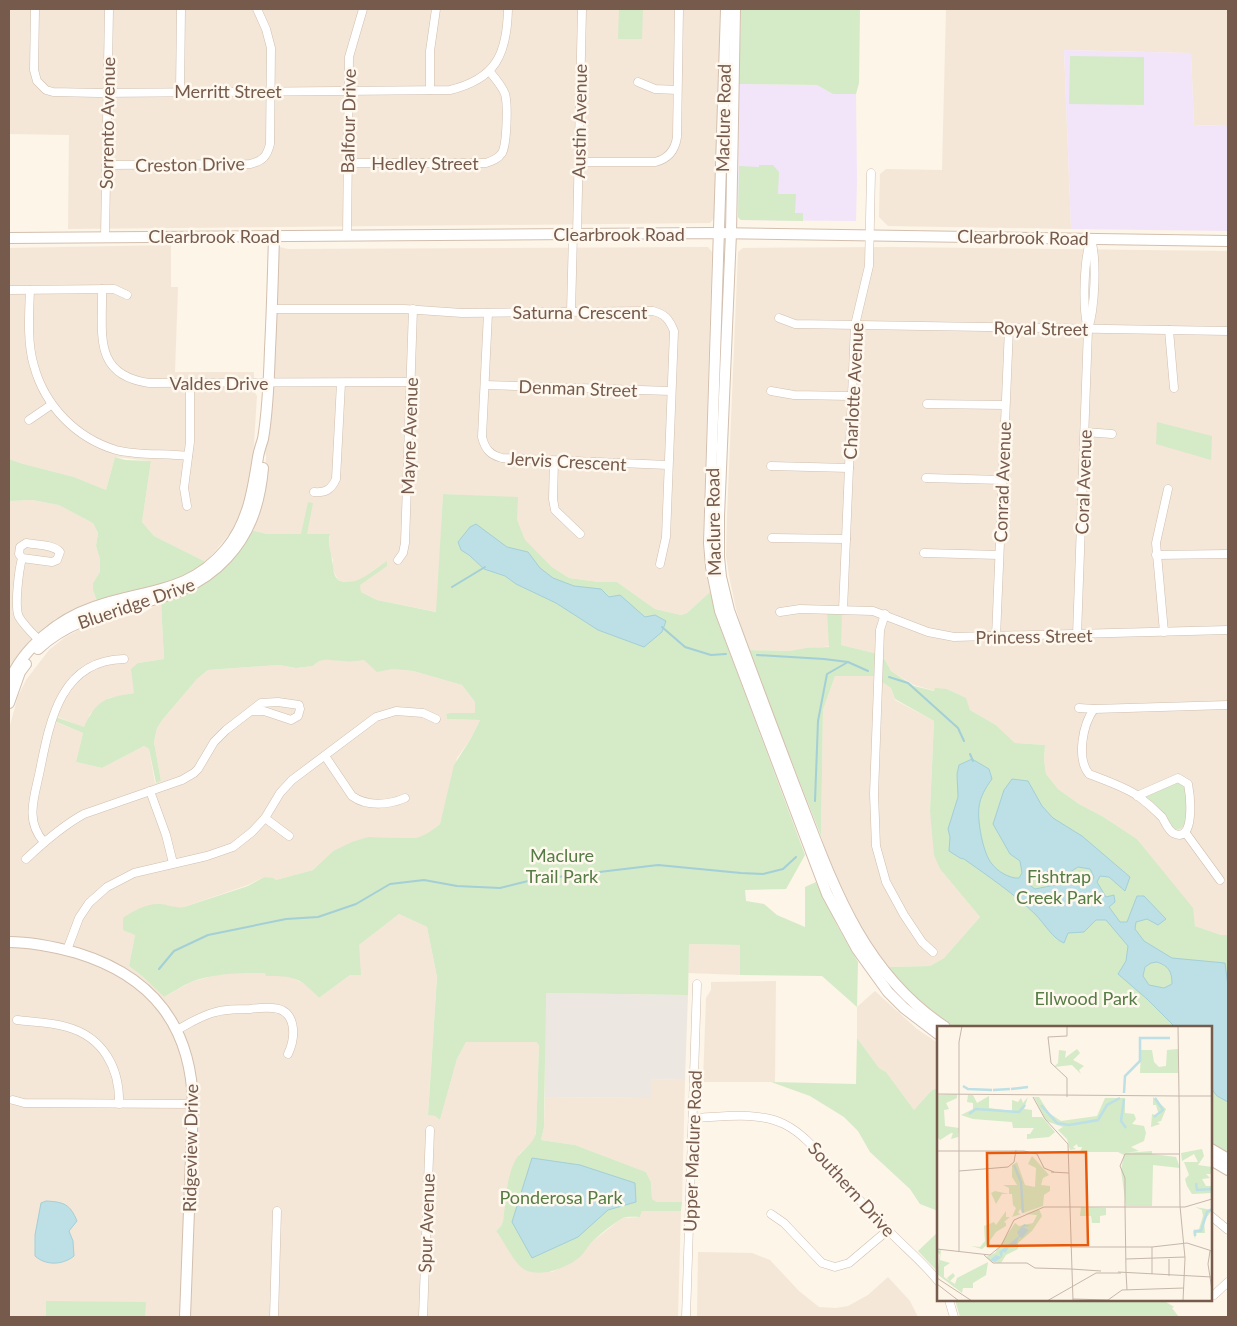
<svg xmlns="http://www.w3.org/2000/svg" width="1237" height="1326" font-family="Lato,sans-serif">
	<style>
		.residential { fill: #f4e7d7 }
		.industrial { fill: #ede7e1 }
		.education { fill: #f2e5f9 }
		.green { fill: #d5eac6 }
		.water { fill: #bce0e6; stroke: #a3cfd7; fill-rule: evenodd }
		.lines { fill: none; stroke-linecap: round; stroke-linejoin: round }
		.stream { stroke: #a3cfd7; stroke-width: 2 }
		.street-casing { stroke: #d0bfb0; stroke-width: 9 }
		.secondary-casing { stroke: #d3bfae; stroke-width: 12 }
		.street { stroke: #fff; stroke-width: 8 }
		.secondary { stroke: #fff; stroke-width: 10 }
		.labels { text-anchor: middle; dominant-baseline: central; stroke-width: 5; stroke-linejoin: round; paint-order: stroke }
		.street-label { font-size: 18px; fill: #765b4c; stroke: #fff8ef }
		.park-label { font-size: 18px; fill: #547c44; stroke: #fff8ef }
		.inset-river { fill: none; stroke: #bce0e6; stroke-width: 2.5 }
		.inset-road { fill: none; stroke: #c6b7aa; stroke-width: 1 }
		.view { fill: #e8590c; fill-opacity: 0.15; stroke: #e8590c; stroke-width: 2.5 }
		.inset-edge { fill: none; stroke: #765b4c; stroke-width: 2.5 }
	</style>
	<rect width="100%" height="100%" fill="#fcf5e8"/>
	<g class="residential">
		<polygon points="9,9 720,9 715,217 710,223 68,229 69,135 9,134"/>
		<polygon points="946,9 1228,9 1228,126 1194,125 1191,53 1064,50 1071,229 888,226 879,217 880,174 886,169 942,170"/>
		<polygon points="171,245 171,287 178,287 175,372 254,372 254,391 257,396 253,459 247,495 241,513 231,532 206,562 154,536 142,522 151,461 115,457 106,490 74,477 20,463 9,459 9,248"/>
		<polygon points="275,246 288,249 708,247 712,252 703,543 705,570 710,592 687,613 681,615 655,609 617,582 599,582 569,578 552,567 525,541 516,520 517,498 443,494 437,612 377,600 361,592 359,581 349,583 338,580 333,570 333,560 328,548 330,535 267,534 251,530 264,480 266,457 264,439"/>
		<polygon points="893,247 1228,251 1228,935 1221,935 1195,926 1192,908 1137,839 1102,816 1079,804 1058,789 1046,774 1044,760 1045,745 1015,743 996,725 970,710 965,698 947,689 935,691 914,685 891,671 885,660 874,653 841,645 789,651 748,650 736,609 729,576 726,556 727,515 738,252 743,248"/>
		<polygon points="32,500 60,505 93,523 98,533 96,546 100,559 100,572 93,583 93,590 97,601 55,619 42,629 29,641 9,670 9,501"/>
		<polygon points="161,602 164,659 138,663 134,693 109,698 90,714 85,728 53,715 51,720 83,733 76,762 102,768 144,746 149,749 155,783 161,781 154,742 157,728 163,719 197,679 208,670 279,665 296,668 313,666 317,662 325,659 343,661 364,660 400,670 413,671 462,685 475,702 476,713 450,713 446,714 447,719 480,720 470,740 457,758 440,824 432,830 422,836 415,838 368,837 333,851 313,870 276,880 264,877 248,885 184,907 173,908 167,905 135,935 129,966 142,976 164,997 191,982 216,975 233,973 266,973 266,976 289,976 308,986 319,998 350,975 359,945 399,914 427,927 437,977 428,1114 435,1116 440,1120 457,1059 466,1042 536,1042 539,1045 536,1132 534,1142 520,1153 514,1164 503,1221 501,1226 496,1231 507,1246 552,1272 559,1268 622,1218 640,1217 642,1211 681,1211 678,1317 9,1317 9,729 18,696 26,680 49,650 64,638 84,627 145,612"/>
		<polygon points="835,676 873,676 891,688 895,700 934,721 930,811 940,869 980,917 944,958 930,966 888,967 870,943 854,915 831,866 821,836 823,710"/>
		<polygon points="689,944 740,945 740,975 688,973"/>
		<polygon points="776,981 775,1082 703,1082 706,998 711,990 711,982"/>
		<polygon points="875,991 917,1029 938,1043 938,1088 932,1090 914,1110 886,1072 879,1068 857,1038 857,1007"/>
		<polygon points="651,1079 685,1080 682,1202 657,1202 652,1199 651,1182 646,1172 575,1145 541,1140 544,1127 545,1097 651,1098"/>
		<polygon points="698,1252 752,1253 770,1260 799,1291 819,1307 836,1308 848,1306 868,1295 888,1277 910,1301 918,1317 697,1317"/>
	</g>
	<polygon class="industrial" points="545,993 688,995 685,1080 651,1079 651,1098 545,1097"/>
	<g class="education">
		<polygon points="1064,50 1191,53 1194,125 1228,126 1228,231 1071,229"/>
		<polygon points="739,84 817,85 833,94 856,94 857,181 856,221 741,220 738,217"/>
	</g>
	<g class="green">
		<polygon points="619,9 643,9 642,39 618,39"/>
		<polygon points="741,9 860,9 859,83 856,94 833,94 817,85 739,84"/>
		<polygon points="1070,56 1144,57 1144,105 1069,104"/>
		<polygon points="759,165 773,165 779,172 778,194 796,194 795,213 803,213 803,221 741,220 738,217 739,166 759,167"/>
		<polygon points="1157,422 1212,436 1211,460 1156,444"/>
		<path d="M115,457L125,460L151,461L142,522L154,536L206,562C175,585 135,591 97,601L93,590V583L100,572V559L96,546L98,533L93,523L59,505L32,500L9,501V459L20,463L74,477L106,490Z"/>
		<path d="M443,494L518,497L517,520L525,540L552,567L569,578L599,582H617L655,609L681,615L687,613L710,592L718,621L805,855L786,889L745,890L746,901L764,904L777,915L805,927V887L816,882L838,927L858,962L857,1007L822,976L740,975V945L689,944L688,995L546,993L544,1127L541,1140L575,1145L646,1172L651,1182L652,1199L657,1202H682L681,1211H642L640,1217C635,1217 625,1216 621,1219C612,1225 602,1232 594,1240C589,1244 586,1250 582,1255C570,1267 538,1280 522,1268C513,1261 504,1241 496,1231L501,1226L503,1221C506,1203 506,1180 514,1163C520,1150 532,1147 536,1133L539,1045L536,1042H466L457,1059L440,1120L435,1116L428,1115L437,977L427,927L399,914L359,945L361,975H350L319,998C299,977 294,976 266,976L265,973C240,973 215,973 191,982C182,986 173,992 164,997L142,976L129,966L135,935L123,930V918C133,911 147,903 160,904C171,905 172,908 184,907L248,886L264,877L273,878L276,880L313,870L333,851L352,842L368,837L415,838C425,836 432,830 440,824L454,765L470,740L480,720L447,719L446,714L450,713H475V702L462,685L413,671L392,669L377,672L364,660C357,661 350,662 343,661C332,661 322,656 313,666L296,668L279,665L208,670L197,679L163,719L157,728L154,742L161,781L156,783L149,749L144,746L102,768L76,762L83,733L52,720L53,716L84,727C97,699 105,698 134,693L131,669L138,663L164,659L161,602C209,588 225,572 251,530L267,534H301L308,502L313,503L307,534H330C327,545 331,550 332,560C334,568 332,573 338,580C356,588 372,571 387,561V566L360,585L361,592L377,600L436,612Z"/>
		<path d="M827,611H842L841,645L874,653L885,660L891,671L914,686L934,691L935,688L947,689L966,698L970,710L996,725L1015,743L1045,745L1044,760L1046,774L1058,789L1079,804L1102,816L1137,839L1193,908L1195,926L1221,935H1228V1153L1211,1144V1027H955C927,1014 907,990 888,967L930,966L944,958L980,917L940,869L934,855L930,811L934,721L895,699L891,688L873,676H835L823,710L821,836L748,650L789,651L807,648L829,647Z"/>
		<path d="M1179,780L1186,786C1186,798 1193,833 1173,829L1145,797Z"/>
		<polygon points="857,1038 879,1068 886,1072 914,1110 932,1090 938,1088 938,1211 920,1204 910,1189 870,1152 858,1131 844,1117 810,1096 771,1082 856,1084"/>
		<polygon points="938,1232 938,1272 918,1251"/>
		<polygon points="955,1300 1163,1300 1174,1307 1172,1308 1179,1317 960,1317"/>
		<polygon points="46,1301 146,1302 145,1317 46,1317"/>
	</g>
	<g class="water">
		<polygon points="476,524 507,547 528,552 540,568 553,578 574,586 601,589 609,597 620,595 645,617 655,615 666,621 662,632 644,647 598,630 556,603 516,584 505,576 484,569 469,555 461,550 458,542 470,527"/>
		<path d="M972,759L989,769L992,779C986,787 980,797 979,807C977,820 983,854 992,864C997,871 1010,879 1019,878L1022,873L1020,861L1010,854L993,824L1004,790L1012,779L1028,781L1042,806L1053,818L1082,836L1130,877L1125,891L1109,877L1100,876L1097,882L1106,897L1114,895L1115,902L1109,907L1120,922H1127L1137,896H1144L1166,919L1158,925L1147,919L1136,922L1135,929L1144,941L1172,958L1225,963L1228,986V1102L1217,1096L1211,1088V1027H1175L1147,999L1118,974L1126,961L1128,946L1106,920H1096L1084,932L1068,933L1064,943C1053,939 1044,923 1035,914C1013,893 988,876 964,859L960,858L949,851L950,837L948,829L958,797L957,774L959,765ZM1078,867L1090,869L1094,877L1091,883H1080L1070,880V872ZM1050,869L1061,878L1055,885L1035,889L1028,884L1027,874L1036,871L1046,873ZM1157,962C1169,966 1172,972 1172,984L1164,988L1149,985L1143,976L1145,967L1151,963Z"/>
		<polygon points="532,1158 580,1165 635,1183 636,1202 608,1210 578,1237 532,1258 512,1222"/>
		<path d="M46,1201C64,1202 70,1204 77,1221L69,1231L73,1241L74,1256C63,1265 46,1266 35,1256V1235L41,1203Z"/>
	</g>
	<g class="lines">
		<g class="stream">
			<polyline points="452,587 485,567"/>
			<polyline points="662,627 685,647 711,655 726,654"/>
			<polyline points="757,655 824,659 848,662 868,671"/>
			<polyline points="889,677 908,683 958,728 964,741"/>
			<polyline points="970,754 973,761"/>
			<polyline points="815,801 818,721 827,674 848,662"/>
			<polyline points="159,969 174,951 208,935 286,919 318,917 356,904 390,884 424,880 457,886 500,888 532,880 658,865 741,873 763,874 783,869 796,857"/>
		</g>
		<g class="street-casing">
			<g id="street">
				<path d="M35,9L34,70L37,81L46,90L53,92L98,93L450,90C496,79 507,54 508,9"/>
				<polyline points="638,82 655,89 677,90"/>
				<polyline points="430,90 430,51 436,9"/>
				<polyline points="180,92 181,9"/>
				<path d="M579,162H655C668,159 675,151 677,137L679,9"/>
				<path d="M348,163H486C492,161 498,159 502,153C507,144 508,104 505,94C502,86 495,78 490,72"/>
				<path d="M106,165L250,164C263,161 267,156 270,144L271,48L266,29L257,9"/>
				<polyline points="577,234 582,9"/>
				<polyline points="347,236 349,57 363,9"/>
				<polyline points="105,237 109,9"/>
				<path d="M102,289C103,333 92,375 149,383L410,382"/>
				<polyline points="9,290 114,289 127,295"/>
				<path d="M30,290C29,314 27,343 34,366C45,406 76,438 116,450C139,456 165,453 188,456"/>
				<path d="M272,309H404L462,313L653,311C665,314 669,319 674,331L666,537L660,564"/>
				<polyline points="571,312 573,234"/>
				<path d="M488,313L482,437C485,449 490,455 502,458L668,465"/>
				<polyline points="779,318 795,324 1228,331"/>
				<path d="M1088,329C1095,308 1097,260 1091,239"/>
				<polyline points="1169,330 1174,388"/>
				<polyline points="485,385 671,391"/>
				<polyline points="771,391 794,395 851,396"/>
				<polyline points="927,404 1005,405"/>
				<polyline points="29,420 51,405"/>
				<polyline points="1085,432 1112,434"/>
				<polyline points="554,461 553,499 555,510 580,534"/>
				<polyline points="771,466 849,468"/>
				<polyline points="926,478 1003,480"/>
				<path d="M314,492C325,493 331,490 336,479L341,383"/>
				<polyline points="187,506 184,488 190,442 190,383"/>
				<polyline points="772,538 846,539"/>
				<polyline points="924,553 999,555"/>
				<polyline points="1156,555 1228,554"/>
				<path d="M22,558L52,562L57,560L60,552C53,544 36,545 26,543L20,547L19,554L22,558C19,570 14,607 19,617C25,627 35,636 43,644"/>
				<polyline points="398,560 403,553 405,543 413,309"/>
				<polyline points="843,610 855,325 869,266 871,173"/>
				<polyline points="780,612 800,609 873,611 928,632 954,637 1228,630"/>
				<polyline points="885,614 880,630 874,794 876,846 886,882 904,915 922,942 933,952"/>
				<polyline points="1164,632 1156,543 1168,489"/>
				<path d="M1077,635L1088,329C1082,307 1084,259 1091,238"/>
				<polyline points="996,637 1009,328"/>
				<polyline points="1079,708 1094,709 1228,705"/>
				<path d="M1094,709C1083,724 1076,758 1089,774C1104,780 1125,787 1138,796C1146,802 1155,810 1162,817C1165,822 1168,830 1173,833C1196,845 1190,794 1188,784L1178,778L1137,796"/>
				<path d="M325,756L352,796C367,807 389,805 405,798"/>
				<polyline points="150,791 166,835 173,863"/>
				<polyline points="265,818 289,836"/>
				<polyline points="1185,832 1220,880"/>
				<path d="M44,842C24,820 35,796 40,770C50,720 61,660 124,659"/>
				<path d="M26,859C44,842 62,826 84,814L182,780L194,773L198,769L214,742L226,730L261,703L278,702L299,705L300,709L298,716L291,720L264,711H252"/>
				<polyline points="67,950 79,918 89,903 107,887 134,873 207,856 233,847 252,832 265,818 280,793 292,780 376,717 396,711 423,713 436,719"/>
				<path d="M17,1020C33,1022 51,1022 67,1027C103,1037 120,1068 119,1104"/>
				<path d="M177,1030C188,1024 199,1017 212,1013C224,1009 237,1009 250,1009C257,1008 265,1007 273,1008C297,1010 296,1037 288,1054"/>
				<polyline points="13,1100 24,1103 193,1104"/>
				<path d="M693,1118C722,1117 757,1111 784,1124C808,1136 821,1157 838,1176C854,1194 870,1212 887,1229C904,1247 923,1262 938,1281"/>
				<polyline points="771,1214 784,1223 822,1263 835,1267 849,1263 888,1230"/>
				<polyline points="1211,1216 1228,1230"/>
				<polyline points="1214,1295 1228,1282"/>
				<polyline points="949,1300 954,1317"/>
				<polyline points="274,1317 277,1211"/>
				<polyline points="423,1317 430,1130"/>
				<polyline points="686,1317 697,984"/>
			</g>
		</g>
		<g class="secondary-casing">
			<g id="secondary">
				<polyline points="726,9 709,543 711,567 720,611 827,894 857,949 888,992 904,1008 938,1034"/>
				<path d="M735,9L731,233L719,516V557L721,577L729,610C750,668 772,726 794,784C830,876 858,969 945,1027"/>
				<polyline points="9,238 711,233 1228,241"/>
				<path d="M38,649C95,596 174,616 227,558C251,532 260,502 263,468"/>
				<path d="M9,682C24,646 59,619 94,607C144,589 189,594 226,549C248,523 253,490 258,457C259,451 261,445 263,439C268,410 269,379 270,349C272,311 273,273 274,236"/>
				<polyline points="9,703 20,672 26,664"/>
				<path d="M9,942C32,942 55,947 77,953C152,976 191,1025 193,1104L185,1317"/>
				<polyline points="1211,1149 1228,1159"/>
				<polyline points="1211,1160 1228,1170"/>
			</g>
		</g>
		<use href="#street" class="street"/>
		<use href="#secondary" class="secondary"/>
	</g>
	<g class="labels">
		<g class="street-label">
			<text x="228" y="91">Merritt Street</text>
			<text transform="translate(723 118) rotate(-89)">Maclure Road</text>
			<text transform="translate(348 121) rotate(-89)">Balfour Drive</text>
			<text transform="translate(579 121) rotate(-89)">Austin Avenue</text>
			<text transform="translate(107 123) rotate(-89)">Sorrento Avenue</text>
			<text x="425" y="163">Hedley Street</text>
			<text transform="translate(190 164) rotate(-1)">Creston Drive</text>
			<text x="619" y="234">Clearbrook Road</text>
			<text x="214" y="236">Clearbrook Road</text>
			<text transform="translate(1023 237) rotate(1)">Clearbrook Road</text>
			<text x="580" y="312">Saturna Crescent</text>
			<text transform="translate(1041 328) rotate(1)">Royal Street</text>
			<text x="219" y="383">Valdes Drive</text>
			<text transform="translate(578 388) rotate(2)">Denman Street</text>
			<text transform="translate(853 391) rotate(-87)">Charlotte Avenue</text>
			<text transform="translate(409 436) rotate(-88)">Mayne Avenue</text>
			<text transform="translate(567 461) rotate(3)">Jervis Crescent</text>
			<text transform="translate(1002 482) rotate(-88)">Conrad Avenue</text>
			<text transform="translate(1083 482) rotate(-88)">Coral Avenue</text>
			<text transform="translate(713 522) rotate(-91)">Maclure Road</text>
			<text transform="translate(136 603) rotate(-19)">Blueridge Drive</text>
			<text transform="translate(1034 636) rotate(-1)">Princess Street</text>
			<text transform="translate(190 1148) rotate(-89)">Ridgeview Drive</text>
			<text transform="translate(692 1151) rotate(-88)">Upper Maclure Road</text>
			<text transform="translate(852 1189) rotate(48)">Southern Drive</text>
			<text transform="translate(426 1223) rotate(-88)">Spur Avenue</text>
		</g>
		<g class="park-label">
			<text x="562" y="855">Maclure<tspan x="562" dy="21">Trail Park</tspan></text>
			<text x="1059" y="876">Fishtrap<tspan x="1059" dy="21">Creek Park</tspan></text>
			<text x="1086" y="998">Ellwood Park</text>
			<text x="561" y="1197">Ponderosa Park</text>
		</g>
	</g>
	<g transform="translate(937 1026)">
		<rect width="275" height="275" fill="#fcf5e8"/>
		<path d="M140,23L143,27L136,34L147,40L142,44L144,48L135,39L117,41L121,37L122,24L129,25L128,32ZM241,23V47H203L204,24H215L217,36L222,41L229,40L230,24ZM20,68V72L9,77L12,83L7,84L8,100L22,102L21,111L14,113L16,107H14L3,114L0,111V69ZM31,69H36L40,77L52,70V82L75,85V74L81,76L84,72L86,77L91,71L87,83L95,84V91H105L118,106L112,111L90,113V108H93L97,102H76L75,96L36,93L24,89L36,83V77L30,76ZM97,71H102L112,87L124,95L160,90L168,72H188V87L197,88L199,93L195,98L207,100L209,107L207,115L194,121L202,125L188,127L215,125V128L239,131L243,142L216,139L215,180H189L184,144L187,129L181,126H143L145,121H141L140,118L136,121L139,123L133,124L130,113L121,104L126,101L109,95ZM216,71L229,83L224,95L220,96L223,98L214,101L215,88L221,90L225,85L221,86L219,79H216ZM265,123L267,130L261,139L275,141V148H269L273,152L265,153L269,160H275V167L255,168L250,160L248,153L252,149L247,136H261L257,128L245,135L244,127ZM95,130L112,149L106,152L104,159L113,160V165L107,169L106,180L86,187L83,183L81,187L84,188L75,191L79,182L76,179L75,168H65L59,178L54,167L58,165L72,168V162L66,159H80L75,151V139L80,136L88,159L98,161L99,142L91,138ZM144,181L169,182V189L163,190V197H155L154,190H143ZM258,181L275,184L267,195L268,207H259L258,213L256,205L262,203L266,190L265,184ZM102,183L105,190L95,205L81,217V223L69,229L64,237L55,236L49,231L58,227L78,197L82,200L96,197L100,189L88,188ZM69,185V191H73L67,196L69,197V200L59,206L50,219L45,223L34,220L43,221L48,215L47,200L57,196L59,199ZM4,224L3,234L13,237L7,241V251L13,255L10,252L16,247L18,250L13,255L18,258L20,252L51,236L49,249L36,257V262H26L25,267L0,248L3,229L0,225Z" fill="#d5eac6"/>
		<path d="M87,198L94,200L86,201L92,204L85,212L82,211L79,219L73,220L68,227L66,225L65,231L58,236L53,234L59,229L64,231L62,226L82,210L80,206Z" fill="#bce0e6"/>
		<path class="inset-river" d="M26,60L31,63L55,64M74,63L91,61M56,64L73,63M187,67L188,50L203,35V12H233M187,73L184,95L189,102M104,79L120,97L132,99L161,94L170,79L183,72M32,88L39,83L82,86L88,79M217,91L226,84L218,72M77,139L84,156L86,187M259,157L260,164L275,163M258,210V205H264L270,186L275,183"/>
		<path class="inset-road" d="M241,0L242,70H275M0,68L242,70L243,180L248,232L246,275M96,71L108,93L131,118L136,275M130,71V52L114,37L111,11L130,10V0M0,125H87L100,128L107,142L117,146M22,145L71,141L77,136L79,124M114,146L132,147M188,180V152L183,140L188,128H243M188,180L189,246M133,221H215L250,217L275,225M0,223L53,229L64,220L77,194L107,181H248L275,173M273,225L271,238L275,264M22,226V16L25,0M47,229L56,237H90L98,242L134,243M189,233L248,231M134,243L164,245M181,246L275,251M189,246L190,264M215,248V221M232,250V233M0,252L35,275M0,258L22,275M136,273L171,274L185,264L247,262M110,275L159,247H184"/>
		<path class="view" d="M149,126L151,219L51,220L50,127Z"/>
		<rect width="275" height="275" class="inset-edge"/>
	</g>
	<rect width="1237" height="1326" fill="none" stroke="#765b4c" stroke-width="20"/>
</svg>
